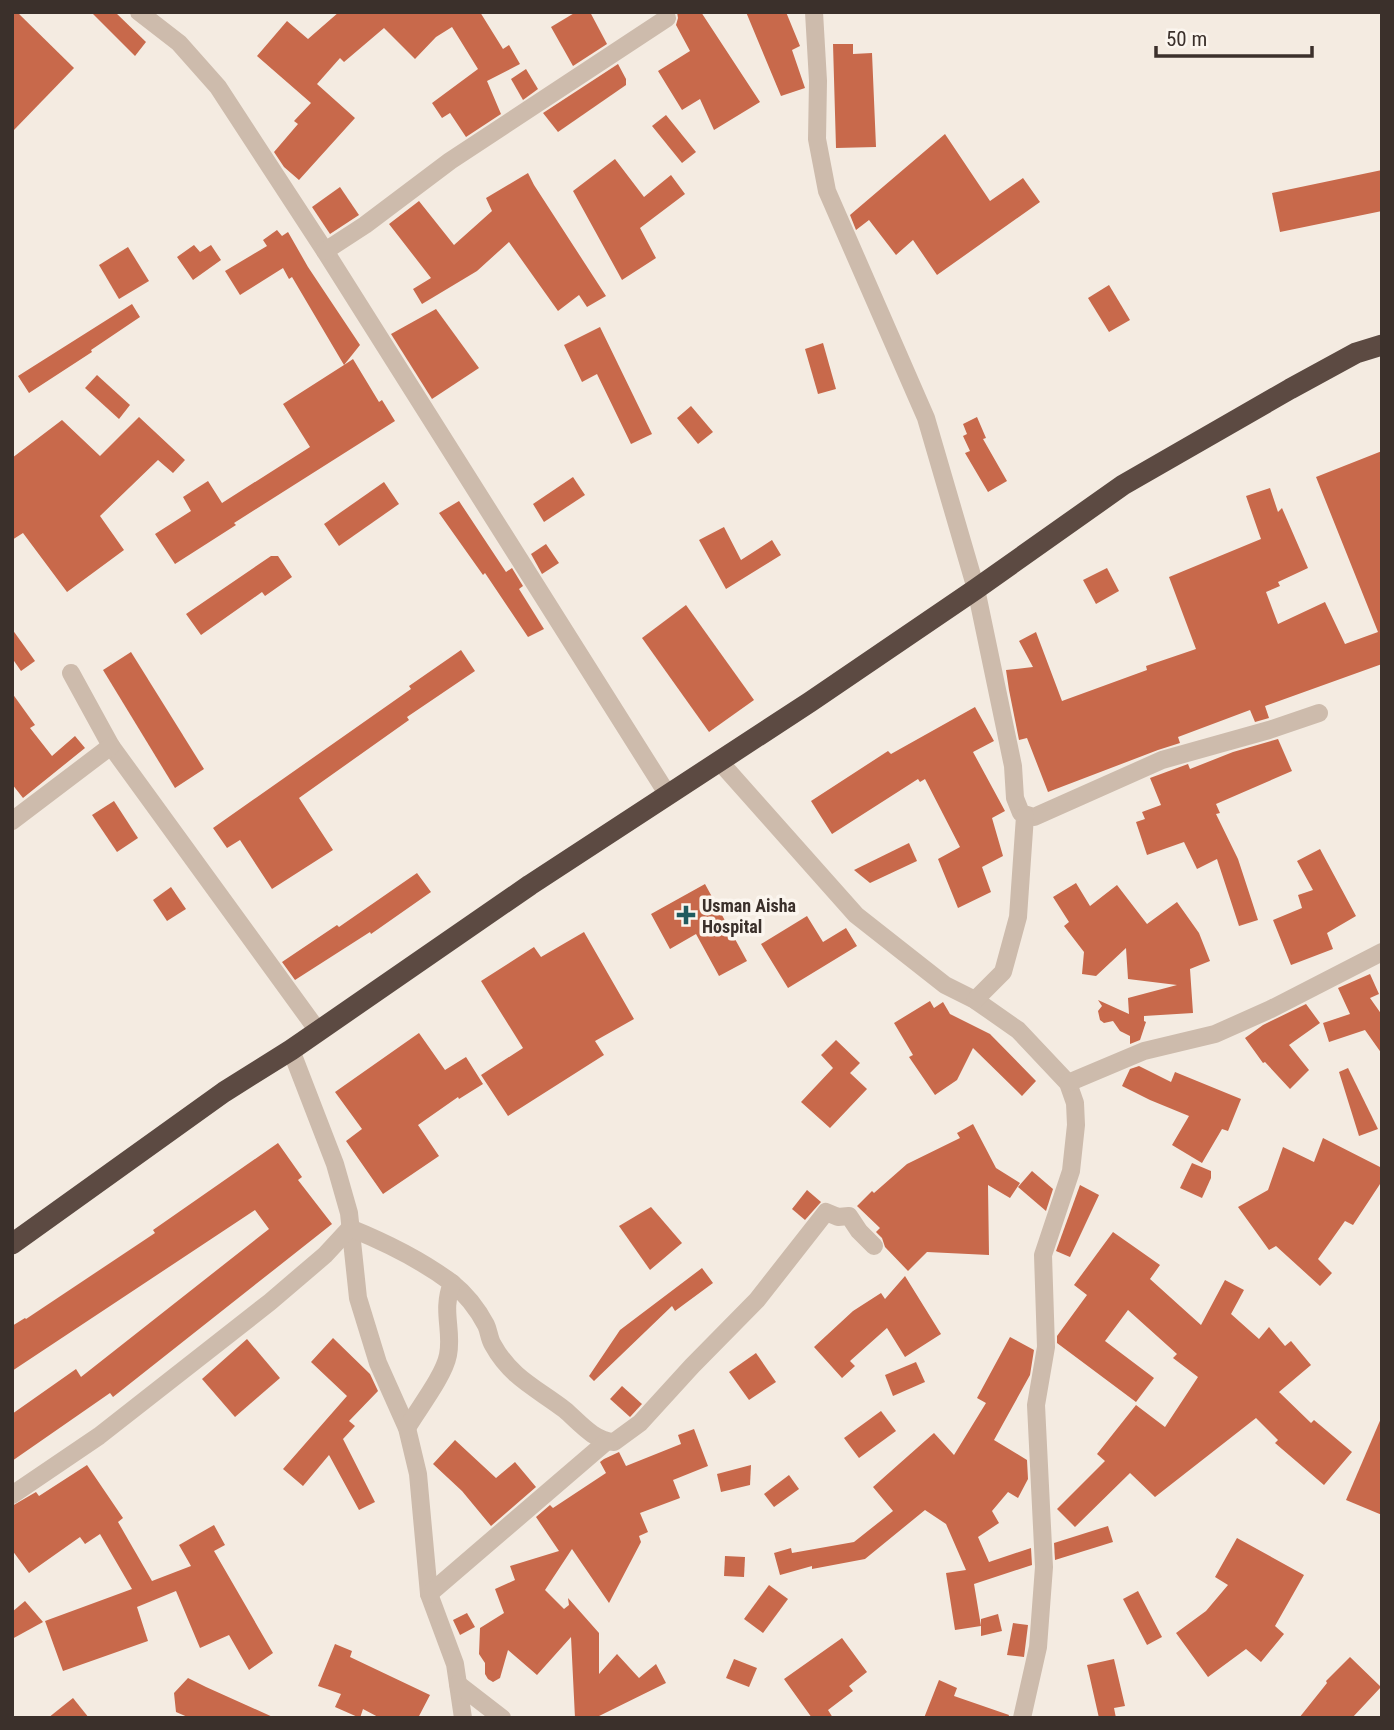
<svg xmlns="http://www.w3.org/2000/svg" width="1394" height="1730" font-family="'Roboto Condensed',sans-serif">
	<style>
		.building { fill: #c8694b }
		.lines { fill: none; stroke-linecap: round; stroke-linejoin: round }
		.minor { stroke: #cdbbac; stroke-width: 18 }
		.highway { stroke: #5c4a42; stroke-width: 21 }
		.poi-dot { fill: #1f5a5e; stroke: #fbf5ee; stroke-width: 2.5 }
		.labels { text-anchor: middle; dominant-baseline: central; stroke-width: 7; stroke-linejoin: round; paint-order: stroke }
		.poi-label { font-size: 18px; font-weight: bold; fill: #3b302b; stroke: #fbf5ee; text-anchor: start }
	</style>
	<rect width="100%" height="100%" fill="#f4ebe1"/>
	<g class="building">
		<polygon points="12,12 17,12 74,68 12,132"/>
		<polygon points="91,12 115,12 146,42 135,56"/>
		<polygon points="339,12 480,12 503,49 509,45 520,64 487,81 501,114 466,137 450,113 442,118 432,103 478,69 452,27 436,37 415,59 384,28 344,62 340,58 317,84 355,118 299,180 284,167 274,152 298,124 294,121 311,103 257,56 287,21 308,39"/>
		<polygon points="576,12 590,12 607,44 573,66 551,27"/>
		<polygon points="677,12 701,12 760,102 714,130 700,99 682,110 658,71 690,51 676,25 678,18"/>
		<polygon points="746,12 786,12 800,46 792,50 805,88 781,96"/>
		<polygon points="833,44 853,44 853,54 872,53 876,147 836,148"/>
		<polygon points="618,64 626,79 626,85 558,132 543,113"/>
		<polygon points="526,69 538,89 523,100 511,79"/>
		<polygon points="666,115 696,152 682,163 652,126"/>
		<polygon points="945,134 990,201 1023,178 1040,202 937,275 913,240 896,255 869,220 856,230 850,215"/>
		<polygon points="615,159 644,197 671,175 685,194 640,228 656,258 622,280 573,191"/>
		<polygon points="1382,170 1382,211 1280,232 1272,193"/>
		<polygon points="528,173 534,185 606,296 587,307 579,295 558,311 509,242 477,271 422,304 413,289 431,278 389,224 419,201 454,245 492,211 486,198"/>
		<polygon points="340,187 359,215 330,234 312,207"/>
		<polygon points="277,230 282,236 288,232 308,267 360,345 344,365 353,359 379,402 382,400 395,421 234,523 236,525 175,564 155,534 191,511 183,497 208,481 222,503 310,447 283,404 344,365 292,277 289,279 283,268 240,295 225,271 267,246 263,240"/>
		<polygon points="194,245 200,252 211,245 221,260 193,280 177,257"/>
		<polygon points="128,247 149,281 119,299 99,265"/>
		<polygon points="1109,285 1130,320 1109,332 1088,298"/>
		<polygon points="132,304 140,317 91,350 92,352 29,393 18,376"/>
		<polygon points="436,309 479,368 432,399 391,334"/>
		<polygon points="600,327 652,434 631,444 597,374 582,382 564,345"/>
		<polygon points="823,343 836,389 818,394 805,349"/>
		<polygon points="97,375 130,405 119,419 85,388"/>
		<polygon points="691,406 713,432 698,444 677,418"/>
		<polygon points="139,417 185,460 173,473 158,460 100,516 124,550 67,592 23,533 12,540 12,458 62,420 100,456"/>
		<polygon points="977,417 986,438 983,439 1007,481 988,492 965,453 970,451 963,436 967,434 963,424"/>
		<polygon points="1382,451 1382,664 1265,706 1269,718 1255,722 1250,710 1178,737 1180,743 1158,750 1048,792 1027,738 1019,740 1009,690 1006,670 1033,667 1019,641 1036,632 1062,701 1147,670 1146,666 1196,649 1169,577 1261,539 1246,496 1270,488 1278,512 1282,508 1308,568 1278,582 1280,586 1266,592 1278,624 1325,602 1345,644 1378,632 1316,477"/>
		<polygon points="573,477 585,495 544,522 533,504"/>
		<polygon points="384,482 399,504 339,546 324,524"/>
		<polygon points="459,501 506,572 512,568 523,586 519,589 544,629 528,637 485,573 483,575 439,513"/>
		<polygon points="724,527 741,560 772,540 781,555 726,589 699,540"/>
		<polygon points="546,544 559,563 542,574 531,554"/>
		<polygon points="271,556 278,556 292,577 265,596 262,592 201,635 186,614"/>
		<polygon points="1107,568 1119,591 1096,604 1083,580"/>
		<polygon points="686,605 754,700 709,732 642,638"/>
		<polygon points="12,629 35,661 21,671 12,658"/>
		<polygon points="461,650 475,671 407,717 409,720 299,798 333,850 272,889 240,840 227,848 213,828 411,689 409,686"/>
		<polygon points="131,652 204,769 175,788 103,670"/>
		<polygon points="12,693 35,725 30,728 52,756 75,736 85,748 23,798 12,784"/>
		<polygon points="975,707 994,741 973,752 1005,811 992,818 1003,856 982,867 991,892 958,908 938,859 960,847 925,779 920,782 918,779 832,834 811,801 888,751 891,754"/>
		<polygon points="1278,739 1292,771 1216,804 1220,813 1216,814 1238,859 1258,920 1239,926 1217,859 1197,869 1184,842 1147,855 1136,822 1145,819 1142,812 1161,805 1150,778 1188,764 1190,769 1233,752"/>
		<polygon points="114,801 138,838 117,852 92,815"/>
		<polygon points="909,843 917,861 870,883 854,870"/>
		<polygon points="1320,849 1356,916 1327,933 1333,949 1291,965 1273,920 1302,908 1298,895 1313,890 1297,861"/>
		<polygon points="417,873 431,892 371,934 370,932 295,980 282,962 337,925 339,927"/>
		<polygon points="1076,883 1090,906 1117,885 1147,924 1177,902 1199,933 1210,961 1190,969 1193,1013 1144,1016 1144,1021 1146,1022 1140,1040 1130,1044 1130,1036 1120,1031 1113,1021 1104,1023 1100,1020 1098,1011 1102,1006 1098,1000 1129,1014 1128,998 1177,985 1128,979 1126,948 1096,976 1082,974 1084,952 1064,926 1069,922 1053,897"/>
		<polygon points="705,884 747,961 719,976 696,934 670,949 651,914"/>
		<polygon points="171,887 186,909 167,921 153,900"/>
		<polygon points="807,916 823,942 846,928 857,946 788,988 761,944"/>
		<polygon points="584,932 634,1019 595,1041 604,1055 508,1116 481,1075 523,1048 481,981 534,947 541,957"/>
		<polygon points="1370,974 1379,994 1370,998 1382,1015 1382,1054 1365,1030 1329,1042 1323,1023 1350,1014 1338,988"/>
		<polygon points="930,1001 934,1008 943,1002 950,1014 990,1034 1036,1081 1022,1096 973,1048 957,1080 935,1095 909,1057 913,1055 894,1023"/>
		<polygon points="1306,1004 1320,1023 1289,1045 1309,1070 1290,1089 1265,1062 1263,1063 1245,1038 1263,1025"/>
		<polygon points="419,1033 445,1070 466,1057 483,1084 459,1099 458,1097 418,1125 439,1156 383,1194 346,1141 362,1129 335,1092"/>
		<polygon points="836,1040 860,1063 850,1073 867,1089 830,1128 801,1102 833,1068 821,1055"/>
		<polygon points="1139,1066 1171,1082 1175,1072 1241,1099 1228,1131 1222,1129 1202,1163 1172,1145 1189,1116 1150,1100 1122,1086 1130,1069"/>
		<polygon points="1348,1068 1378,1129 1359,1136 1339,1072"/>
		<polygon points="973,1124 996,1168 1020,1183 1010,1198 988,1185 989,1255 927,1252 908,1271 885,1247 882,1238 876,1232 880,1228 857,1206 872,1191 874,1193 907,1164 960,1138 957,1133"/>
		<polygon points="1323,1138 1382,1168 1382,1181 1353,1225 1345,1221 1318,1259 1332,1273 1320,1286 1276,1246 1269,1250 1238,1207 1268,1190 1283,1147 1314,1162"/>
		<polygon points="278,1143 302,1177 298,1180 332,1224 113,1397 110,1393 12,1461 12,1414 76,1369 81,1377 269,1229 255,1210 12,1371 12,1326 25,1318 26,1319 155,1233 153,1230"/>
		<polygon points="1192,1163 1211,1171 1211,1178 1202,1198 1180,1188"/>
		<polygon points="1032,1171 1053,1189 1046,1211 1018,1187"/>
		<polygon points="1080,1185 1099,1195 1070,1257 1056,1251"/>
		<polygon points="807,1190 821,1202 805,1220 792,1209"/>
		<polygon points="651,1207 682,1243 650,1270 619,1226"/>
		<polygon points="1113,1232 1160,1265 1150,1279 1201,1325 1225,1280 1244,1290 1231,1314 1259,1339 1269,1327 1285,1346 1291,1341 1311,1365 1279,1392 1311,1423 1314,1420 1352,1452 1324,1485 1275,1443 1278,1440 1256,1418 1155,1497 1130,1473 1075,1527 1057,1509 1105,1461 1097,1454 1136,1405 1165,1427 1198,1377 1173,1358 1177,1354 1128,1310 1105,1341 1154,1378 1136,1402 1057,1343 1057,1336 1087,1295 1074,1285"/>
		<polygon points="702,1268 713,1283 675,1311 672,1306 594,1381 589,1376 620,1330"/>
		<polygon points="905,1276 941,1334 905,1357 887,1328 850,1361 855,1366 842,1378 814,1347 853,1311 881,1293 885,1299"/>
		<polygon points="1010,1337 1034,1350 1030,1375 994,1440 1027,1460 1028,1479 1018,1498 1008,1492 992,1511 999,1523 978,1537 989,1562 1031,1548 1032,1565 974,1584 981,1626 955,1630 946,1573 966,1570 946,1524 925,1510 865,1559 812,1569 812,1566 780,1575 774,1553 791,1548 792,1553 854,1542 893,1511 873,1487 934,1433 954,1455 986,1403 977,1398"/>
		<polygon points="333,1338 370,1374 378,1391 349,1421 355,1426 343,1439 375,1502 359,1510 329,1455 303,1486 283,1469 347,1396 311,1362"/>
		<polygon points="247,1339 280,1378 235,1417 202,1379"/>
		<polygon points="756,1353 776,1382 749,1400 729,1372"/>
		<polygon points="916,1362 925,1382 893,1396 885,1375"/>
		<polygon points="622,1386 642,1404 630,1417 610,1399"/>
		<polygon points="881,1411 896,1431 859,1458 844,1438"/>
		<polygon points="1382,1416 1382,1515 1346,1500"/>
		<polygon points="694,1429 708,1466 673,1480 680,1498 640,1513 648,1532 639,1536 641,1542 609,1603 572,1549 545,1590 564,1609 569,1605 568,1598 599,1633 599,1674 617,1654 639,1678 656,1664 666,1683 595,1718 575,1718 571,1637 537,1675 508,1650 500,1678 493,1682 488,1679 485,1674 485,1663 479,1654 480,1628 504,1613 495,1589 515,1580 510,1566 559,1551 536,1517 550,1505 553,1508 606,1473 600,1462 604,1459 619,1452 626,1466 681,1444 678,1435"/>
		<polygon points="455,1440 496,1478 515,1462 536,1487 491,1526 462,1491 433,1464"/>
		<polygon points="87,1465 123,1518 118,1522 152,1581 191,1566 179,1545 214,1525 225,1545 214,1551 273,1653 249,1670 229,1635 200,1648 176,1591 137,1607 148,1641 63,1671 45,1621 132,1589 100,1534 85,1544 80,1537 29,1573 12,1550 12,1506 36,1492 39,1496"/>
		<polygon points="751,1465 750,1485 721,1492 717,1474"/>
		<polygon points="789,1475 799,1489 774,1507 764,1494"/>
		<polygon points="1108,1526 1113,1542 1055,1560 1054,1543"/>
		<polygon points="1237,1538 1304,1575 1275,1626 1284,1634 1261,1662 1246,1649 1208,1677 1176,1633 1206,1611 1228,1585 1215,1577"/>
		<polygon points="725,1556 745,1557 744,1577 724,1576"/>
		<polygon points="769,1585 788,1599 763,1633 744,1619"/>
		<polygon points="1138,1591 1162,1637 1147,1645 1123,1599"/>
		<polygon points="25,1601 43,1622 12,1639 12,1612"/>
		<polygon points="467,1613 475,1627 460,1635 453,1620"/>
		<polygon points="998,1614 1002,1631 981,1636 981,1619"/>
		<polygon points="1013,1623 1028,1625 1024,1657 1007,1655"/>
		<polygon points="842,1638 867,1672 849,1686 853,1691 828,1710 833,1718 812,1718 784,1679"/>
		<polygon points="335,1644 352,1651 350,1657 430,1695 418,1718 380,1718 363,1709 360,1718 335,1707 341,1694 318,1686"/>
		<polygon points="1350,1657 1381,1687 1352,1718 1299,1718 1327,1683 1326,1681"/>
		<polygon points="734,1659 757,1668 749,1687 726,1678"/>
		<polygon points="1114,1659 1125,1706 1114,1708 1116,1718 1099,1718 1087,1665"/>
		<polygon points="188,1678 206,1687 275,1718 190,1718 176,1712 174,1693"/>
		<polygon points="939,1680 957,1688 954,1696 1009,1715 1008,1718 924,1718"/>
		<polygon points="73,1698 89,1718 48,1718"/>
	</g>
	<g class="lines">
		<g class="minor">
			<polyline points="139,12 179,43 218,87 325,251 668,795"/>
			<polyline points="814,12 818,81 817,139 827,191 926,418 976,589 1013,766 1015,798 1021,813 1034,817 1162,760 1269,730 1319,713"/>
			<polyline points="325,251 365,225 450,161 667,18"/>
			<polyline points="71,673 111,746 318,1031"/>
			<polyline points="720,762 856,915 945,985 975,1000 1018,1030 1068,1083 1075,1103 1076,1125 1071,1171 1043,1255 1046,1347 1036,1405 1044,1567 1038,1647 1022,1718"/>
			<polyline points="12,821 111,746"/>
			<polyline points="975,1000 1003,972 1018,917 1025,816"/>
			<polyline points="291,1050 335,1164 349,1213 358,1298 378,1363 407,1428 418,1474 429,1594 455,1664 463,1718"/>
			<polyline points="1068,1083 1144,1051 1215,1034 1271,1009 1382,952"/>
			<path d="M452,1283C467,1295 477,1308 486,1325C489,1331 489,1339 493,1345C511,1378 538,1389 565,1410C580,1423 594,1441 614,1442L640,1423L692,1366L757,1300L826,1212L838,1217L849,1216L859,1231L874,1246"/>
			<path d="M12,1495L99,1436L270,1302L325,1255L350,1228C387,1243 420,1259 452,1283C441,1311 453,1330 448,1355C444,1376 418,1409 407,1428"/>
			<polyline points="429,1594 606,1442"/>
			<polyline points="458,1684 502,1718"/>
		</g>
		<polyline class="highway" points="12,1244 224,1092 291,1050 530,885 810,702 976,589 1123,485 1290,389 1356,353 1382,345"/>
	</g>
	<path class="poi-dot" d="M682.5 904.5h7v7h7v7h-7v7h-7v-7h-7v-7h7z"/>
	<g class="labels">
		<g class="poi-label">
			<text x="702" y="905">Usman Aisha<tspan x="702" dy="21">Hospital</tspan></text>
		</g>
	</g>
	<rect width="1394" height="1730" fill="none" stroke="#3b302b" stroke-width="28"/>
	<path d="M1156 46v10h156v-10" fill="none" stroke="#3b302b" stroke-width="3.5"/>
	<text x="1166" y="46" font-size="21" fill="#3b302b" stroke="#fbf5ee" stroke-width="5" paint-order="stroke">50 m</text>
</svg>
